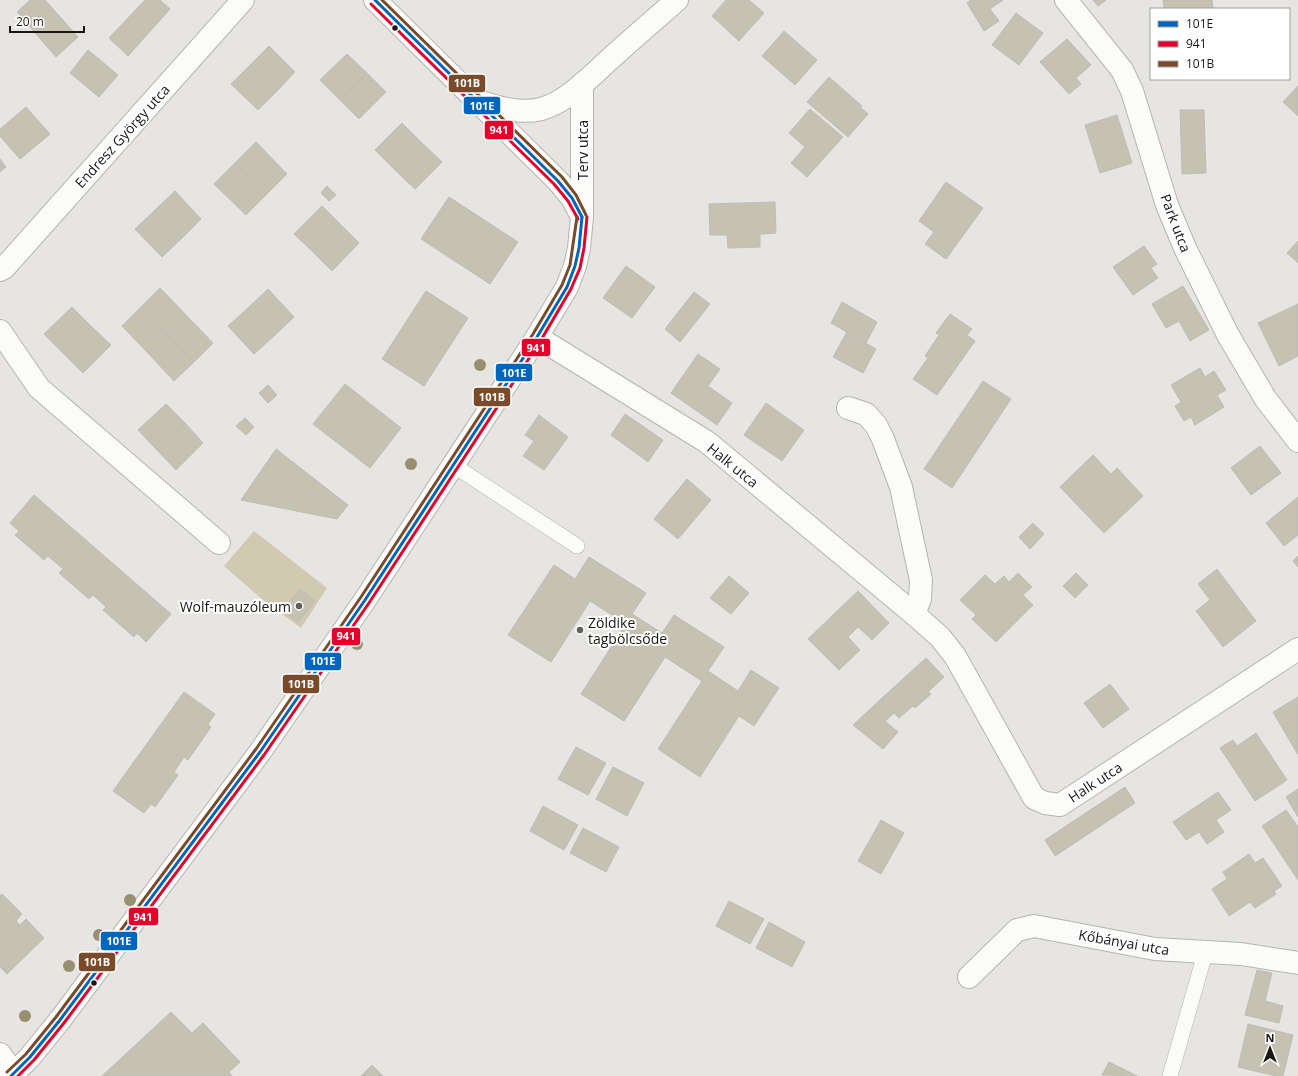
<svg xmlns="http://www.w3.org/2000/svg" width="1298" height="1076" font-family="'Open Sans',sans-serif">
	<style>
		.green { fill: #d1cab1 }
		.building { fill: #c6c2b2; stroke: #bdbcb9 }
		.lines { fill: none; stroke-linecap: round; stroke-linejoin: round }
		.service-casing { stroke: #b5b4b1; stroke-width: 16 }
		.minor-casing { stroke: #b5b4b1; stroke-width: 24 }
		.tertiary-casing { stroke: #b5b4b1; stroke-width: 24 }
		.service { stroke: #fbfbfa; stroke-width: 15 }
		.minor { stroke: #fbfbfa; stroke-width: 22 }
		.tertiary { stroke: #fbfbfa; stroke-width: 22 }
		.bus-1-casing { stroke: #fff; stroke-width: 6 }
		.bus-2-casing { stroke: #fff; stroke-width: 6 }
		.bus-3-casing { stroke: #fff; stroke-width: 6 }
		.bus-1 { stroke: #0065bd; stroke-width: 3 }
		.bus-2 { stroke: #e4002b; stroke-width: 3 }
		.bus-3 { stroke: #7a4b2a; stroke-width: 3 }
		.tree { fill: #978f6f }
		.bus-dot { fill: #181714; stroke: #fff; stroke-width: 1.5 }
		.poi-dot { fill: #605f5c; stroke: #fff; stroke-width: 1.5 }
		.labels { text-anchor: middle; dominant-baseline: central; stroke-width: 4; stroke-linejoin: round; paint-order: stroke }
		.street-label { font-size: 14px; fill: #181714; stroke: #fff }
		.poi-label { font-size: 14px; fill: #181714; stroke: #fff; text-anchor: end }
		.line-badge { stroke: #fff; stroke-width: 1.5 }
		.badge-label { font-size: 11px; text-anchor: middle; font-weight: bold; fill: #fff }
	</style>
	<rect width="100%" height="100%" fill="#e6e5e1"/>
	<polygon class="green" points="254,531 327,588 301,628 263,600 224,566"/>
	<g class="building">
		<polygon points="30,0 45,0 78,37 56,57 17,12"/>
		<polygon points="145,0 160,0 170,9 128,56 109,38"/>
		<polygon points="726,0 749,0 764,13 739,41 712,16"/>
		<polygon points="971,0 1003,0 990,9 999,21 984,31 967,3"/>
		<polygon points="1093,0 1106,0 1098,6"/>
		<polygon points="1163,0 1212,0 1213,9 1164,9"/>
		<polygon points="1016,13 1043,33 1019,65 992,45"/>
		<polygon points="784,31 817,60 795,85 762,56"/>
		<polygon points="1067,39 1091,65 1076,78 1081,84 1069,94 1040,62"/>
		<polygon points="269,46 295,72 277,91 250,65"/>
		<polygon points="88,50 118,75 99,97 70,73"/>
		<polygon points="347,54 367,73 340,100 320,80"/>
		<polygon points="250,65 277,91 258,110 231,84"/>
		<polygon points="367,73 386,92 359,119 340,100"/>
		<polygon points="829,77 862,106 860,107 868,114 848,137 807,102"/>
		<polygon points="1298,86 1298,116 1283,102"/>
		<polygon points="26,107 50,134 20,159 0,136 0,129"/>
		<polygon points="810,109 843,137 807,177 791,163 805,147 789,133"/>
		<polygon points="1180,110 1204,110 1206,173 1182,174"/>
		<polygon points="1117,115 1132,163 1100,173 1085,125"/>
		<polygon points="402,123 422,143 395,170 375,150"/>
		<polygon points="256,142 287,174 266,195 235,163"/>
		<polygon points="422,143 442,162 415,189 395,170"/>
		<polygon points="0,159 6,167 0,172"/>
		<polygon points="235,163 266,195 246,215 214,184"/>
		<polygon points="946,182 983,208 946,259 925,244 934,232 919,221"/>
		<polygon points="327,186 336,195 329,201 321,193"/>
		<polygon points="175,191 201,219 182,238 155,210"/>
		<polygon points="449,197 518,242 490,284 421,239"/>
		<polygon points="775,202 776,233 760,234 760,247 728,248 727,235 710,235 709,204"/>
		<polygon points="322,206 341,225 313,252 294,234"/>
		<polygon points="155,210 182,238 162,257 135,229"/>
		<polygon points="341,225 359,243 332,271 313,252"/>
		<polygon points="1298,241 1298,263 1287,253"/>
		<polygon points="1144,246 1157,264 1151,268 1158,278 1133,295 1113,267"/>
		<polygon points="626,266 655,287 632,318 603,298"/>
		<polygon points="1183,286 1209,330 1190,341 1179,321 1166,328 1152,304"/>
		<polygon points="160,288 187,316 167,335 141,307"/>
		<polygon points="268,289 294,317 274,336 248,308"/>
		<polygon points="426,291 468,318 424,386 382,359"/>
		<polygon points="694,292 710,304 680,342 665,329"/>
		<polygon points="842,302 877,322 866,343 831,323"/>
		<polygon points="1298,304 1298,356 1279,366 1258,323"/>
		<polygon points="72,307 91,326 64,354 44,334"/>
		<polygon points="141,307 167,335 148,353 122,326"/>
		<polygon points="248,308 274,336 254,354 228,326"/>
		<polygon points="950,314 972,329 967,335 975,341 937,395 913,379 928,358 925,356 939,335 936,333"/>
		<polygon points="187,316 213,343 194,362 167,335"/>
		<polygon points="91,326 111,345 83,373 64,354"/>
		<polygon points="847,332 876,349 863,373 833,357"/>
		<polygon points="167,335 194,362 174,381 148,353"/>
		<polygon points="698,354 720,369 708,386 732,403 717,425 671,393"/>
		<polygon points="1200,368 1205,377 1214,371 1226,390 1217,395 1224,407 1195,425 1191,417 1184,421 1175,406 1181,402 1171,385"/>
		<polygon points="983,381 1011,399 952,488 924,469"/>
		<polygon points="345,384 401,428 370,468 313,424"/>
		<polygon points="268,385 277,395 268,403 259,393"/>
		<polygon points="766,403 804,430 782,461 744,435"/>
		<polygon points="166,404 185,423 157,450 138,430"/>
		<polygon points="625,414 663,440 648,462 611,435"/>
		<polygon points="539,415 568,437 544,470 523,456 534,441 525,435"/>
		<polygon points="245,418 254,427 246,435 236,426"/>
		<polygon points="185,423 203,443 176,470 157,450"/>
		<polygon points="1260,446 1281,473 1251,495 1231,468"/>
		<polygon points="276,449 348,505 337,519 241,500"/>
		<polygon points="1093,455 1111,474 1117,468 1143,496 1104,533 1060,487"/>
		<polygon points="687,479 711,500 678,539 654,519"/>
		<polygon points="34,495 171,614 146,642 137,633 134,637 103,610 106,607 93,595 89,599 59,573 63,569 48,556 44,560 15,535 19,531 10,523"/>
		<polygon points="1298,497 1298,535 1284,546 1266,523"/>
		<polygon points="1033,523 1044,534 1030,549 1019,537"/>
		<polygon points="1298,556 1298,567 1293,561"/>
		<polygon points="589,557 646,593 632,614 662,633 674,615 724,647 708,671 738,691 751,670 779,688 754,726 739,716 700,777 658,749 702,681 665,657 624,721 581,694 626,624 590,601 551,662 508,635 554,565 575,579"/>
		<polygon points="1217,569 1256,621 1223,647 1196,611 1210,600 1198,584"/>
		<polygon points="1018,573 1032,587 1023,595 1033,605 996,642 972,619 976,615 960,600 985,575 995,584 1004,576 1009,582"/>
		<polygon points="1076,573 1088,585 1075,598 1063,586"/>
		<polygon points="729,576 749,593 731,614 710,598"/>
		<polygon points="300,589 315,601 298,622 283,610"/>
		<polygon points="858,591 889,623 872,640 858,627 848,637 860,650 839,670 808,639"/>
		<polygon points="926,658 944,677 928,692 931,694 915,708 913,706 899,718 881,699"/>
		<polygon points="1110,684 1129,709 1103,728 1084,703"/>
		<polygon points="184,692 215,714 208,724 211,727 188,760 184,757 174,772 178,775 155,807 151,804 144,813 113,791"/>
		<polygon points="1298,697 1298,755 1273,712"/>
		<polygon points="881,699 894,713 885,721 898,732 883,749 853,725"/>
		<polygon points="1256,733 1287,780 1255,801 1220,748 1233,740 1237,746"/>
		<polygon points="576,747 606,763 588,795 558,779"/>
		<polygon points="613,767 644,783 627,816 596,799"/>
		<polygon points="1125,787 1135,803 1055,856 1045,840"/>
		<polygon points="1298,789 1298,817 1286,797"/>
		<polygon points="1218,792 1231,810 1216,820 1224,832 1207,844 1199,832 1186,840 1173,822"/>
		<polygon points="543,806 578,825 564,850 530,831"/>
		<polygon points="1286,810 1298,827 1298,880 1262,826"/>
		<polygon points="881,820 904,833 881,874 858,861"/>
		<polygon points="583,828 619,847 606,872 570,853"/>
		<polygon points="1249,854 1255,863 1263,858 1282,886 1274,891 1276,894 1255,908 1250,902 1229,916 1212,889 1227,879 1223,872"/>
		<polygon points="2,894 22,914 16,921 20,925 26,919 44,938 7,974 0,967 0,896"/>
		<polygon points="729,901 764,919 750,944 716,926"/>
		<polygon points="769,922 805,942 792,967 756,948"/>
		<polygon points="1257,970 1272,973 1265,1001 1283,1006 1279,1023 1245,1015"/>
		<polygon points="171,1012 192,1033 203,1023 240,1062 229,1072 232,1076 102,1076"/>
		<polygon points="1248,1024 1293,1035 1283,1076 1276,1076 1238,1067"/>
		<polygon points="1109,1062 1137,1076 1102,1075"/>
		<polygon points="372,1065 383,1076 361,1076"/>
	</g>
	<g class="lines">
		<g class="service-casing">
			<g id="service">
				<polyline points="453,465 577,546"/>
				<polyline points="1170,1076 1206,950"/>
			</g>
		</g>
		<g class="minor-casing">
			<g id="minor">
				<polyline points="1066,0 1122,70 1132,91 1167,205 1185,248 1228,335 1265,398 1298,441"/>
				<polyline points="0,270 4,268 243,0"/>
				<polyline points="0,331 39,388 219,543"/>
				<polyline points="537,337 707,442 914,614 940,637 955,656 1034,798 1045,803 1060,805 1298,649"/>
				<polyline points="848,408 866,414 876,425 883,439 901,487 921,580 920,599 914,614"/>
				<polyline points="969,977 1017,930 1034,926 1155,949 1241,954 1298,963"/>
				<polyline points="0,1054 15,1076"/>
			</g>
		</g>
		<g class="tertiary-casing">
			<g id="tertiary">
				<polyline points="375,0 558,181 572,198 582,217"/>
				<path d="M481,102C500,108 521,114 541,109C566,103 592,75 610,59C632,39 654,20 677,0"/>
				<polyline points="11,1076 30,1057 60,1020 260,752 365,600 537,337 567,287 575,266 579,248 582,217 582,84"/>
			</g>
		</g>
		<use href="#service" class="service"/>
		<use href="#minor" class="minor"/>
		<use href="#tertiary" class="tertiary"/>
		<g class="bus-1-casing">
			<g id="bus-1">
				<polyline points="375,0 558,181 572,198 582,217"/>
				<polyline points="11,1076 30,1057 60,1020 260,752 365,600 537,337 567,287 575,266 579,248 582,217"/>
			</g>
		</g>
		<g class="bus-2-casing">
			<g id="bus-2">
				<polyline points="371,4 554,184 568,201 578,219"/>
				<polyline points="18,1076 34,1060 64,1023 264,755 369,603 541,340 571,289 580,268 584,248 587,217"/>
			</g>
		</g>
		<g class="bus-3-casing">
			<g id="bus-3">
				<polyline points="382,0 562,177 576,195 586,215"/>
				<polyline points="7,1072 26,1054 56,1017 256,749 361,597 533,334 562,285 570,265 577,217"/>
			</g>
		</g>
		<use href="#bus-1" class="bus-1"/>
		<use href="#bus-2" class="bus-2"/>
		<use href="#bus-3" class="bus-3"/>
	</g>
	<g class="tree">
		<circle cx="480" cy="365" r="6"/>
		<circle cx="411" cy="464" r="6"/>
		<circle cx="357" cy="644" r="6"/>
		<circle cx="130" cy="900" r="6"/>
		<circle cx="99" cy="935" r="6"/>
		<circle cx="69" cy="966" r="6"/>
		<circle cx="25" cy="1016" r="6"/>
	</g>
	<g class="bus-dot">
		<circle cx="395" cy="28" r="3.5"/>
		<circle cx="94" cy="983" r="3.5"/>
	</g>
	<g class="poi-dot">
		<circle cx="299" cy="606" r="4"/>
		<circle cx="580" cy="630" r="4"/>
	</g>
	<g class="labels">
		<g class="street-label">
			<text transform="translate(122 136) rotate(-48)">Endresz György utca</text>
			<text transform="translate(582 150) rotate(-90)">Terv utca</text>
			<text transform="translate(1176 223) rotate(69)">Park utca</text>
			<text transform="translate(733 465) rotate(39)">Halk utca</text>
			<text transform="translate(1095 782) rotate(-33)">Halk utca</text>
			<text transform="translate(1124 942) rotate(10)">Kőbányai utca</text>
		</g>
		<g class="poi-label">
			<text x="291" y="606">Wolf-mauzóleum</text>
			<text x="588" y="622" text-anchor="start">Zöldike<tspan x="588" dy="16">tagbölcsőde</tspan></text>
		</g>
	</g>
	<g class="line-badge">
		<rect x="448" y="74" width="38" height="19" rx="4" fill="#7a4b2a"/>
		<rect x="463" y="96" width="38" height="19" rx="4" fill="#0065bd"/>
		<rect x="484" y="120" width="30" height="20" rx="4" fill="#e4002b"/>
		<rect x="521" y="338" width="30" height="19" rx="4" fill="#e4002b"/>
		<rect x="495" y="363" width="38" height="19" rx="4" fill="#0065bd"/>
		<rect x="473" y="387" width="38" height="20" rx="4" fill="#7a4b2a"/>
		<rect x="331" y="627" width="30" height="19" rx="4" fill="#e4002b"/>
		<rect x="304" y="652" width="38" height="19" rx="4" fill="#0065bd"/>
		<rect x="282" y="674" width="38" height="20" rx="4" fill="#7a4b2a"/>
		<rect x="128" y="907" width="31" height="19" rx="4" fill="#e4002b"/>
		<rect x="100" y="931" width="38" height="20" rx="4" fill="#0065bd"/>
		<rect x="78" y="952" width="38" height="20" rx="4" fill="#7a4b2a"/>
	</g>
	<g class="badge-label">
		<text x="467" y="87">101B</text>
		<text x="482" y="110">101E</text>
		<text x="499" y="134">941</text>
		<text x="536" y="352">941</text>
		<text x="514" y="377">101E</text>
		<text x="492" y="401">101B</text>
		<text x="346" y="640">941</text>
		<text x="323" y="665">101E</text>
		<text x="301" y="688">101B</text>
		<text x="143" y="921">941</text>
		<text x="119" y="945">101E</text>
		<text x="97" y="966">101B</text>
	</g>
	<rect x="1150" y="8" width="140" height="72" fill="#ffffff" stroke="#a3a2a1"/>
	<rect x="1158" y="21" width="20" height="6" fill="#0065bd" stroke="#a3a2a1"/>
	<text x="1186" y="28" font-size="12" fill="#181714">101E</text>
	<rect x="1158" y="41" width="20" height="6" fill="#e4002b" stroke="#a3a2a1"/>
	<text x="1186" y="48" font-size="12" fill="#181714">941</text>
	<rect x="1158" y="61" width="20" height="6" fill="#7a4b2a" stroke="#a3a2a1"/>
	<text x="1186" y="68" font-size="12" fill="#181714">101B</text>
	<g transform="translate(1270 1048)" stroke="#ffffff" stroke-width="3" paint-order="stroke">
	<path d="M0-3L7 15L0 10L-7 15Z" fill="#181714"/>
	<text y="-6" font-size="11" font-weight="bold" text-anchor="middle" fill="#181714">N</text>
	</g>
	<path d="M10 26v6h74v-6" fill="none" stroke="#181714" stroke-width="2"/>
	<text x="16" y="26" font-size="12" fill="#181714" stroke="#ffffff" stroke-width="3" paint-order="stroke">20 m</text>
</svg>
